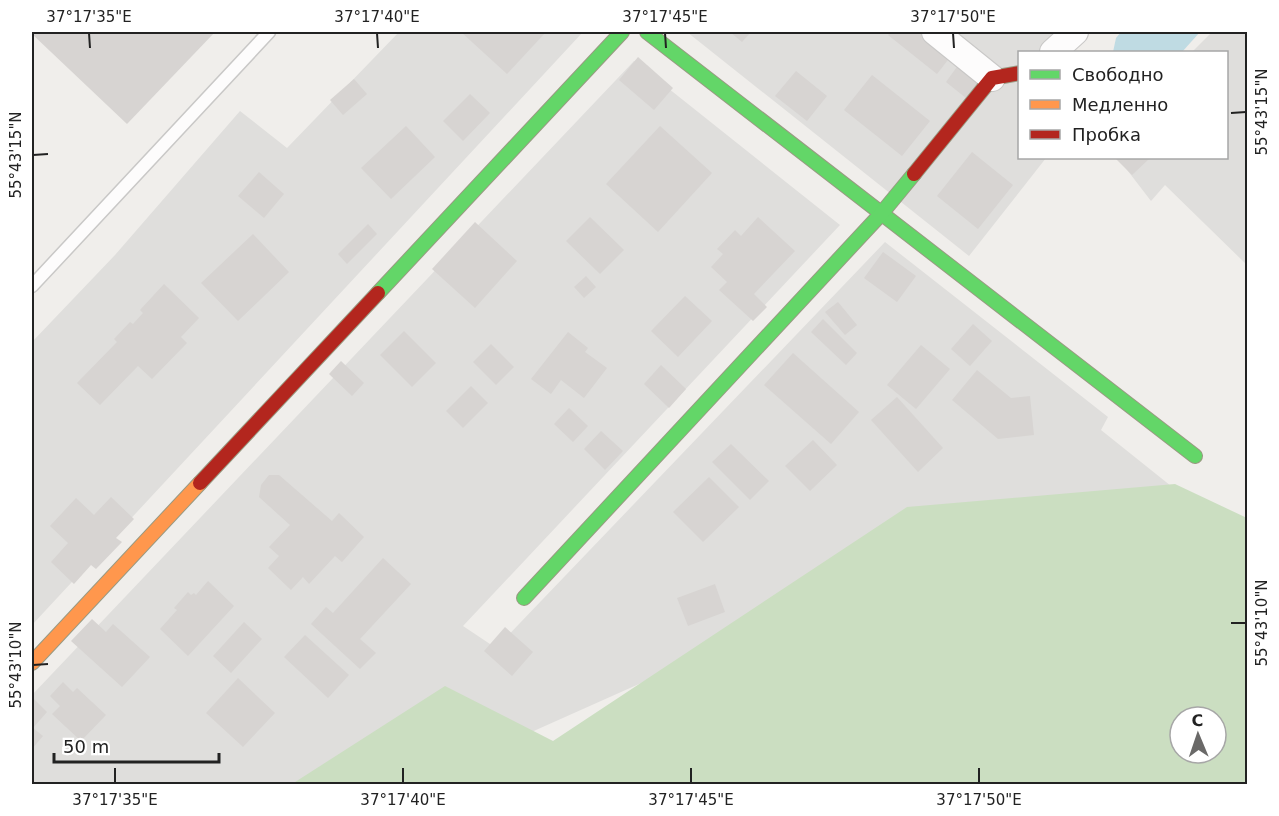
<svg xmlns="http://www.w3.org/2000/svg" width="1279" height="816" font-family="'DejaVu Sans',sans-serif">
	<style>
		.residential { fill: #dfdedc }
		.forest { fill: #cbdec1; fill-rule: evenodd }
		.water { fill: #bfdbe3 }
		.building { fill: #d7d4d2 }
		.lines { fill: none; stroke-linecap: round; stroke-linejoin: round }
		.lane-casing { stroke: #c9c8c7; stroke-width: 15 }
		.street-casing { stroke: #c9c8c7; stroke-width: 28 }
		.fast-casing { stroke: #999a82; stroke-width: 16 }
		.slow-casing { stroke: #999a82; stroke-width: 16 }
		.jam-casing { stroke: #999a82; stroke-width: 16 }
		.lane { stroke: #fdfcfc; stroke-width: 12 }
		.street { stroke: #fdfcfc; stroke-width: 26 }
		.fast { stroke: #63d668; stroke-width: 14 }
		.slow { stroke: #ff974d; stroke-width: 14 }
		.jam { stroke: #b3261e; stroke-width: 14 }
		.ticks { fill: none; stroke: #222; stroke-width: 2 }
		.neatline { fill: none; stroke: #222; stroke-width: 2 }
		.ticks-label { font-size: 15px; text-anchor: middle; fill: #222 }
	</style>
	<rect width="100%" height="100%" fill="#f0eeeb"/>
	<g class="residential">
		<polygon points="399,32 582,33 32,625 32,342 115,255 240,111 287,148"/>
		<polygon points="687,32 1064,32 1043,52 1020,52 1020,158 1046,158 969,256"/>
		<polygon points="1212,32 1247,32 1247,265 1165,185 1151,201 1118,158 1226,158 1226,52 1192,52"/>
		<polygon points="634,61 840,225 463,626 496,648 885,242 1108,417 1101,430 1191,502 686,663 415,784 32,784 32,695"/>
	</g>
	<path class="forest" d="M1175,484L1247,518V784H292L445,686L553,741L907,507ZM1180,717H1216V753H1180Z"/>
	<polygon class="water" points="1121,32 1200,32 1182,52 1113,52 1116,38"/>
	<g class="building">
		<polygon points="32,32 215,32 127,124 32,34"/>
		<polygon points="461,32 546,32 507,74"/>
		<polygon points="730,32 751,32 742,42"/>
		<polygon points="891,32 920,32 951,56 937,74 888,35"/>
		<polygon points="638,57 673,88 654,110 619,80"/>
		<polygon points="959,64 980,80 966,98 946,82"/>
		<polygon points="796,71 827,96 807,121 775,96"/>
		<polygon points="872,75 930,121 902,156 844,110"/>
		<polygon points="354,79 367,94 343,115 330,100"/>
		<polygon points="470,94 490,113 463,141 443,121"/>
		<polygon points="406,126 435,157 391,199 361,168"/>
		<polygon points="660,126 712,173 658,232 606,184"/>
		<polygon points="972,152 1013,185 978,229 937,196"/>
		<polygon points="1115,158 1150,158 1132,175"/>
		<polygon points="259,172 284,194 264,218 238,196"/>
		<polygon points="590,217 624,250 600,274 566,241"/>
		<polygon points="758,217 795,251 754,294 767,307 753,321 719,290 727,282 711,267 723,254 717,249 735,230 741,236"/>
		<polygon points="475,222 517,261 475,308 432,269"/>
		<polygon points="368,224 377,234 347,264 338,254"/>
		<polygon points="253,234 289,272 238,321 201,283"/>
		<polygon points="883,252 916,276 897,302 864,278"/>
		<polygon points="586,276 596,287 584,298 574,287"/>
		<polygon points="164,284 199,318 181,337 187,343 152,379 138,366 100,405 77,383 117,342 114,339 130,322 133,324 143,313 140,310"/>
		<polygon points="685,296 712,321 678,357 651,331"/>
		<polygon points="838,302 857,325 845,335 825,312"/>
		<polygon points="823,319 857,353 846,365 811,332"/>
		<polygon points="973,324 992,341 970,366 951,349"/>
		<polygon points="404,331 436,363 412,387 380,355"/>
		<polygon points="568,332 588,348 585,352 607,368 584,398 561,380 551,394 531,379"/>
		<polygon points="491,344 514,367 496,385 473,362"/>
		<polygon points="921,345 950,369 916,409 887,385"/>
		<polygon points="793,353 859,412 831,444 764,385"/>
		<polygon points="341,361 364,383 352,396 329,374"/>
		<polygon points="661,365 686,389 669,408 644,384"/>
		<polygon points="977,370 1011,398 1030,396 1034,435 998,439 952,400"/>
		<polygon points="471,386 488,403 463,428 446,411"/>
		<polygon points="897,397 943,448 918,472 871,420"/>
		<polygon points="569,408 588,426 573,442 554,424"/>
		<polygon points="601,431 623,451 605,470 584,449"/>
		<polygon points="813,440 837,465 810,491 785,466"/>
		<polygon points="731,444 769,481 750,500 712,462"/>
		<polygon points="269,475 279,475 332,521 339,513 364,537 342,562 335,556 309,584 303,577 291,590 268,568 279,556 269,547 290,525 259,497 261,485"/>
		<polygon points="709,477 739,507 703,542 673,512"/>
		<polygon points="111,497 134,519 116,538 122,542 96,569 91,565 74,584 51,562 68,543 50,526 76,498 94,515"/>
		<polygon points="383,558 411,584 360,639 376,653 360,669 311,624 326,607 333,613"/>
		<polygon points="208,581 234,606 188,656 160,629 177,610 174,608 188,592 191,595 194,593 196,595"/>
		<polygon points="715,584 725,612 688,626 677,598"/>
		<polygon points="92,619 106,632 113,624 150,657 122,687 71,641"/>
		<polygon points="244,622 262,639 231,673 213,656"/>
		<polygon points="505,627 533,652 512,676 484,651"/>
		<polygon points="305,635 349,675 328,698 284,657"/>
		<polygon points="238,678 275,713 243,747 206,713"/>
		<polygon points="63,682 73,692 77,688 106,715 81,741 52,714 60,706 50,696"/>
		<polygon points="32,697 47,712 33,728 43,736 32,749"/>
	</g>
	<g class="lines">
		<g class="lane-casing">
			<polyline id="lane" points="32,286 269,32"/>
		</g>
		<g class="street-casing">
			<g id="street">
				<polyline points="935,32 992,78"/>
				<polyline points="1053,52 1075,32"/>
			</g>
		</g>
		<g class="fast-casing">
			<g id="fast">
				<polyline points="647,32 1195,456"/>
				<polyline points="378,293 622,32"/>
				<polyline points="524,598 881,214 914,174"/>
			</g>
		</g>
		<g class="slow-casing">
			<polyline id="slow" points="32,663 200,483"/>
		</g>
		<g class="jam-casing">
			<g id="jam">
				<polyline points="914,174 992,78 1020,73"/>
				<polyline points="200,483 378,293"/>
			</g>
		</g>
		<use href="#lane" class="lane"/>
		<use href="#street" class="street"/>
		<use href="#fast" class="fast"/>
		<use href="#slow" class="slow"/>
		<use href="#jam" class="jam"/>
	</g>
	<path class="ticks" d="M89,33L90,48M377,33L378,48M665,33L666,48M953,33L954,48M1231,113L1246,112M33,155L48,154M1231,623H1246M33,665L48,664M115,768V783M403,768V783M691,768V783M979,768V783"/>
	<rect width="1279" height="816" fill="none" stroke="#ffffff" stroke-width="66"/>
	<rect x="1018" y="51" width="210" height="108" fill="#ffffff" stroke="#a7a7a7" stroke-width="1.5"/>
	<rect x="1030" y="70" width="30" height="9" fill="#63d668" stroke="#a7a7a7" stroke-width="1.5"/>
	<text x="1072" y="81" font-size="18" fill="#222222">Свободно</text>
	<rect x="1030" y="100" width="30" height="9" fill="#ff974d" stroke="#a7a7a7" stroke-width="1.5"/>
	<text x="1072" y="111" font-size="18" fill="#222222">Медленно</text>
	<rect x="1030" y="130" width="30" height="9" fill="#b3261e" stroke="#a7a7a7" stroke-width="1.5"/>
	<text x="1072" y="141" font-size="18" fill="#222222">Пробка</text>
	<g transform="translate(1198 735) rotate(358)"><circle r="28" fill="#ffffff" stroke="#a7a7a7" stroke-width="1.5"/>
	<path d="M0-4.5L10 22L0 15L-10 22Z" fill="#6a6968"/>
	<text y="-9" font-size="16" font-weight="bold" text-anchor="middle" fill="#222222">С</text>
	</g>
	<path d="M54 753v9h165v-9" fill="none" stroke="#222222" stroke-width="3"/>
	<text x="63" y="753" font-size="18" fill="#222222" stroke="#ffffff" stroke-width="4.5" paint-order="stroke">50 m</text>
	<rect x="33" y="33" width="1213" height="750" class="neatline"/>
	<g class="ticks-label">
		<text x="89" y="22">37°17'35"E</text>
		<text x="377" y="22">37°17'40"E</text>
		<text x="665" y="22">37°17'45"E</text>
		<text x="953" y="22">37°17'50"E</text>
		<text transform="translate(1262 112) rotate(-90)" y="5">55°43'15"N</text>
		<text transform="translate(16 155) rotate(-90)" y="5">55°43'15"N</text>
		<text transform="translate(1262 623) rotate(-90)" y="5">55°43'10"N</text>
		<text transform="translate(16 665) rotate(-90)" y="5">55°43'10"N</text>
		<text x="115" y="805">37°17'35"E</text>
		<text x="403" y="805">37°17'40"E</text>
		<text x="691" y="805">37°17'45"E</text>
		<text x="979" y="805">37°17'50"E</text>
	</g>
</svg>
